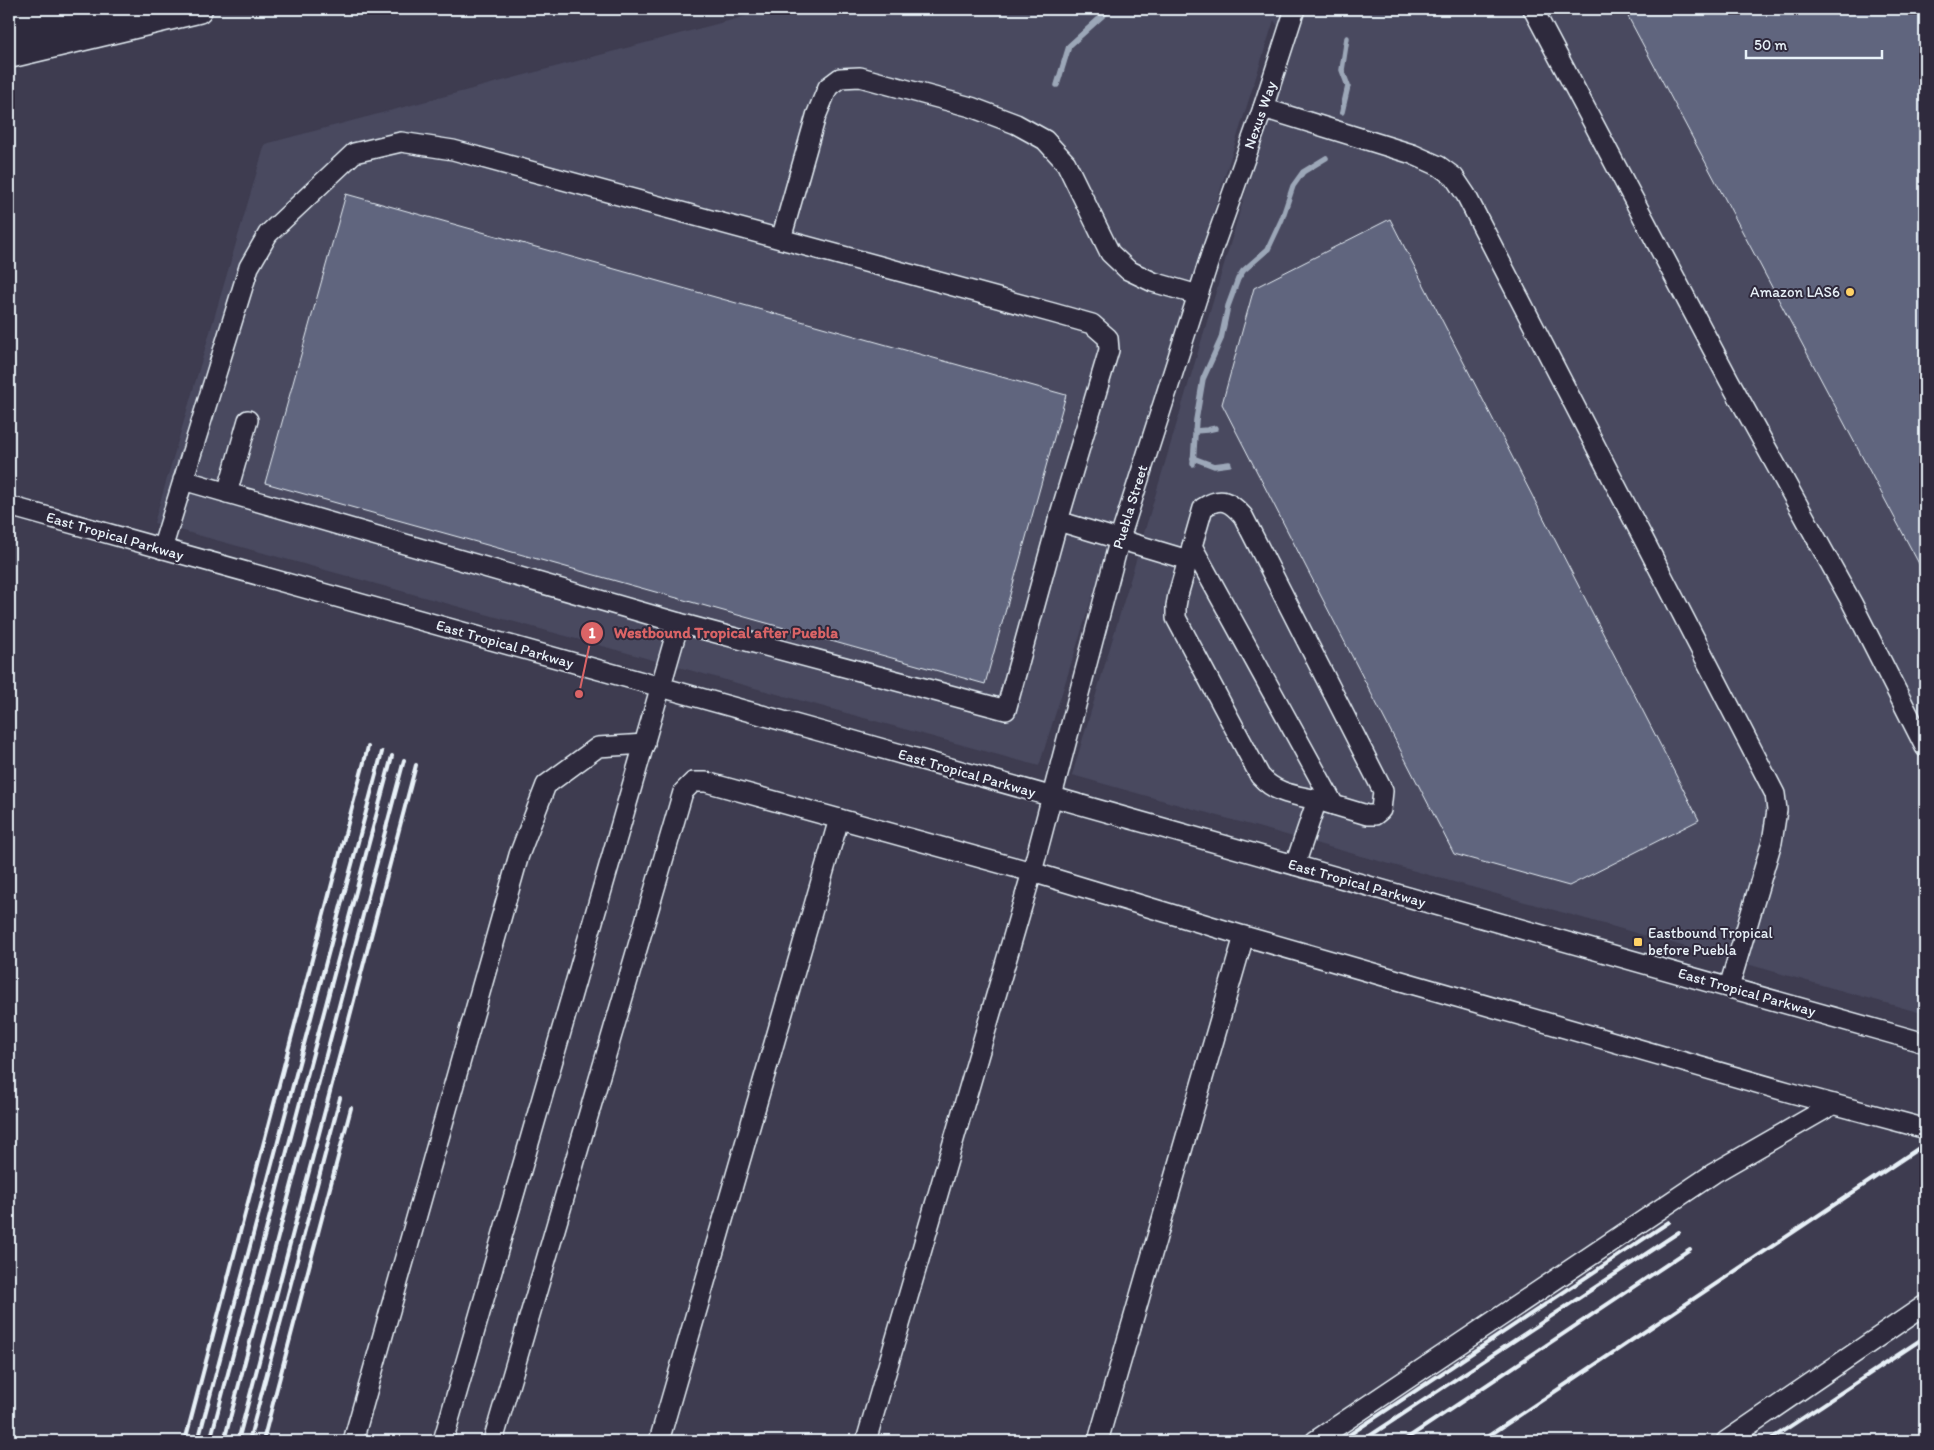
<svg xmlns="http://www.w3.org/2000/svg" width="1934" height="1450" font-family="Itim,sans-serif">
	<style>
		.built { fill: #48485e }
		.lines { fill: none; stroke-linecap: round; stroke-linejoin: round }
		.stream { stroke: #9ca7b8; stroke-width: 5.5 }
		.building { fill: #61657e; stroke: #e8f1f8 }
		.minor-casing { stroke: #e8f1f8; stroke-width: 22 }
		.highway-casing { stroke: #e8f1f8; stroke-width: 31 }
		.minor { stroke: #2f2a3d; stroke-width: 19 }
		.highway { stroke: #2f2a3d; stroke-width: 28 }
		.rail { stroke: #e8f1f8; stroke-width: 4 }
		.poi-dot { fill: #ffd166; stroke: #2f2a3d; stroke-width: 2 }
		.labels { text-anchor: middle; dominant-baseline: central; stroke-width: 4; stroke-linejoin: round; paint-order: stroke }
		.street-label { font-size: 15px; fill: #e8f1f8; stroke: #2f2a3d }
		.poi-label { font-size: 15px; fill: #e8f1f8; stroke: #2f2a3d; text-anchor: end }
		.leader { fill: none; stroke: #db6466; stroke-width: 2 }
		.callout-dot { fill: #db6466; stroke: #2f2a3d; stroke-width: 2 }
		.mark-label { font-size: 15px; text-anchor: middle; font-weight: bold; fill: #fff }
		.callout-label { font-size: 16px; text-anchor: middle; font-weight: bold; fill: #db6466; stroke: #2f2a3d; stroke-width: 4; stroke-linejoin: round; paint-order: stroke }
	</style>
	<rect width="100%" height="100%" fill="#3e3c50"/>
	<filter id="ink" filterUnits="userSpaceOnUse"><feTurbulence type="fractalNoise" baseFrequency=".02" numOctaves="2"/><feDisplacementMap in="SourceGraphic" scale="10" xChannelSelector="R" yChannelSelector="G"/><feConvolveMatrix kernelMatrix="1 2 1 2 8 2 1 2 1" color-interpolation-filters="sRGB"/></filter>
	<g filter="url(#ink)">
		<polygon class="built" points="773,9 1925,9 1925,1014 1072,775 1289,46 1274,20 1039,766 154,523 265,144"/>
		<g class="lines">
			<g class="stream">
				<polyline points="1057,85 1069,46 1110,9"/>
				<polyline points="1342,112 1348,86 1342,70 1347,38"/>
				<polyline points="1195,431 1207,430 1216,428"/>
				<polyline points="1193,458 1214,466 1229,464"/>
				<polyline points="1193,464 1196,420 1203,379 1221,339 1228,306 1238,279 1243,271 1268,249 1282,219 1293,186 1303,172 1326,158"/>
			</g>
		</g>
		<g class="building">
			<polygon points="1624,9 1925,9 1925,575"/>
			<polygon points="346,194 1066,395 985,684 265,483"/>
			<polygon points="1390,219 1699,820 1569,886 1454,854 1222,404 1254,288"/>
		</g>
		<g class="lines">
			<g class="minor-casing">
				<g id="minor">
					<polyline points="1533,9 1729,380 1852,603 1925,747"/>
					<polyline points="1263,108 1412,154 1439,166 1454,177 1466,195 1775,794 1777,810 1772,842 1729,987"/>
					<polyline points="781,239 816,116 828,87 840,78 860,77 971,107 1016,124 1045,140 1066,163 1110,253 1128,270 1153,282 1198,295"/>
					<polyline points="227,493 248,420"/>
					<polyline points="9,506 830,734 1925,1043"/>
					<polyline points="1058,521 1188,560"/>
					<polyline points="1192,546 1334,805"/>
					<polyline points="162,549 249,267 268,234 354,153 401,142 453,150 1053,313 1092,324 1108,338 1109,350 1058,521 1006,710 679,623 183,480"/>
					<path d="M1295,865L1317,800L1367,815H1375L1381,810L1383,791L1243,516C1230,501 1221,496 1203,508L1178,595L1176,606V618L1260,776C1276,794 1295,795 1317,800"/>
					<polyline points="353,1441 519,855 546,785 598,747 645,744"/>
					<polyline points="443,1441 679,623"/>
					<polyline points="493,1441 683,792 693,782 706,782 1032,872 1244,936 1792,1093 1919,1127"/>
					<polyline points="659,1441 839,819"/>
					<polyline points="866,1441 1032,872 1120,538 1213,248 1263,108 1295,9"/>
					<polyline points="1098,1441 1244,936"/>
					<polyline points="1315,1441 1714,1173 1834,1104"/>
					<polyline points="1726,1441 1925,1305"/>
				</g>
			</g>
			<g class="highway-casing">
				<g id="highway">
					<polyline points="9,28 99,9"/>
					<polyline points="9,54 198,9"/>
				</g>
			</g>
			<use href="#minor" class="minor"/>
			<use href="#highway" class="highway"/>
			<g class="rail">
				<polyline points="185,1441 368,747"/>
				<polyline points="198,1441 382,752"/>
				<polyline points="210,1441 392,756"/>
				<polyline points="224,1441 404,760"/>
				<polyline points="238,1441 416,765"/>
				<polyline points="249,1441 340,1098"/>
				<polyline points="263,1441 351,1108"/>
				<polyline points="1340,1441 1669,1222"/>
				<polyline points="1362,1441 1679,1232"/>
				<polyline points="1403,1441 1690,1249"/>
				<polyline points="1481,1441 1925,1144"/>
				<polyline points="1768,1441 1925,1337"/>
			</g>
		</g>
	</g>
	<g class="poi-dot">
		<circle cx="1850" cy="292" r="5"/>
		<rect x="1633" y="937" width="10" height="10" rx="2.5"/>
	</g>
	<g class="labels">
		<g class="street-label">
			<text transform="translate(1260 115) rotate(-71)">Nexus Way</text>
			<text transform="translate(1130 507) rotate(-73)">Puebla Street</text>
			<text transform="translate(115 536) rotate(16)">East Tropical Parkway</text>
			<text transform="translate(505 644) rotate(16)">East Tropical Parkway</text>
			<text transform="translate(967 773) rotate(16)">East Tropical Parkway</text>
			<text transform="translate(1357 883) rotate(16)">East Tropical Parkway</text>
			<text transform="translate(1747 992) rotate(16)">East Tropical Parkway</text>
		</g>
		<g class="poi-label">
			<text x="1840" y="292">Amazon LAS6</text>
			<text x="1648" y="933" text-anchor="start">Eastbound Tropical<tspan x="1648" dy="17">before Puebla</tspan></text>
		</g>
	</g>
	<path class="leader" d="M579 694L592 633"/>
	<g class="callout-dot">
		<circle cx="579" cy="694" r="5"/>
		<circle cx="592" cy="633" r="12"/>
	</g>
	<g class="mark-label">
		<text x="592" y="638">1</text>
	</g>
	<g class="callout-label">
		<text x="726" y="638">Westbound Tropical after Puebla</text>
	</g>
	<rect width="1934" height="1450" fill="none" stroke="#2f2a3d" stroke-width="30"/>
	<rect x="15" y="15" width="1904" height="1420" fill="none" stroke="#e8f1f8" stroke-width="2" filter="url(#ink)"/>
	<path d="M1746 50v8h136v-8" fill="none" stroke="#e8f1f8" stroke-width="2.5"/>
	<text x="1754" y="50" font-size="15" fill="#e8f1f8" stroke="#2f2a3d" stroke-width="4" paint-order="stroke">50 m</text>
</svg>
